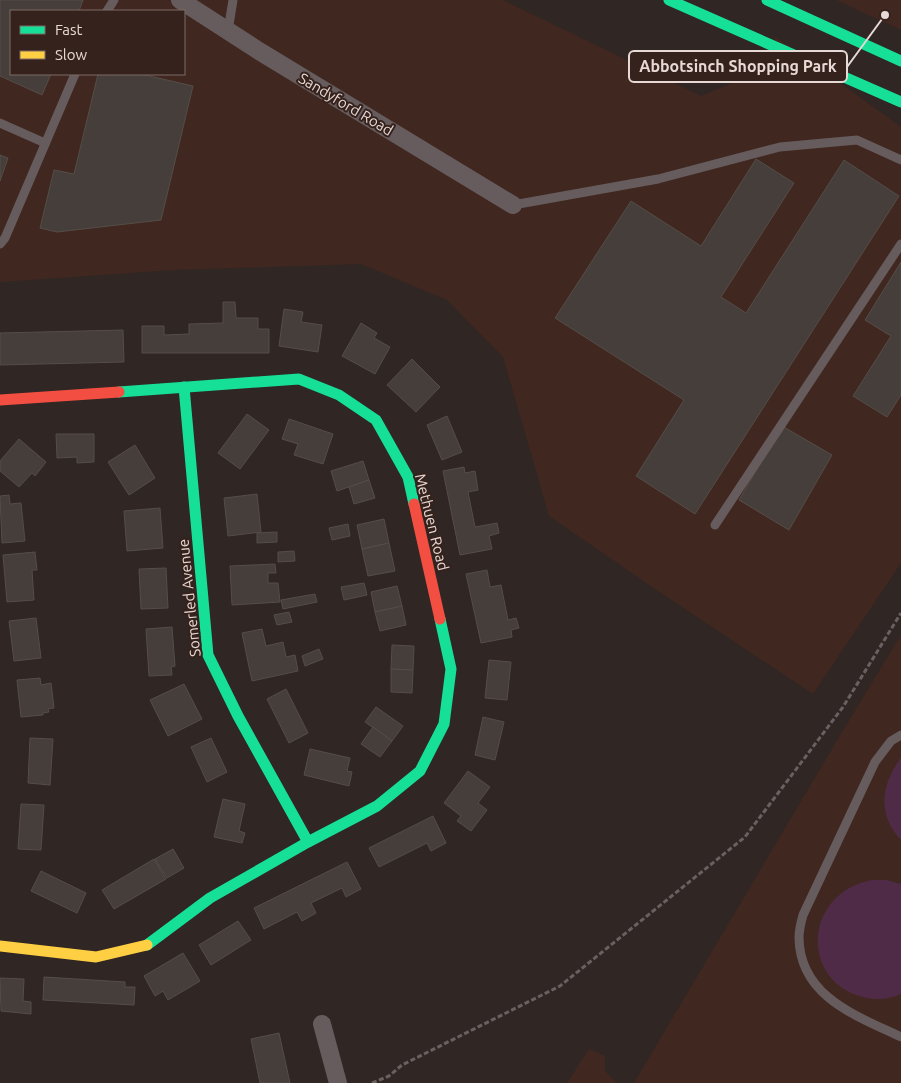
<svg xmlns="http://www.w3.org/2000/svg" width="901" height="1083" font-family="Ubuntu,sans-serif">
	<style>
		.built { fill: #402720; fill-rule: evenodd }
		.water { fill: #502b48 }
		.building { fill: #463e3a; stroke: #554d48 }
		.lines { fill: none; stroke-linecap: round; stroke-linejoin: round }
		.path { stroke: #696161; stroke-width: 3; stroke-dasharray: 5 2.5; stroke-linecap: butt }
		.lane { stroke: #665c5d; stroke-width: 9 }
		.street { stroke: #665c5d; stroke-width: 18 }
		.fast { stroke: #16e098; stroke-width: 11 }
		.slow { stroke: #ffcf43; stroke-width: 11 }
		.jam { stroke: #f24e42; stroke-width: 11 }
		.labels { text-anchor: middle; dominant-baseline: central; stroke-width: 4; stroke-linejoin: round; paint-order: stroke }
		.street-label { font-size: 15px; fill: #e7d9d5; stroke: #36221d }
		.leader { fill: none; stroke: #e7d9d5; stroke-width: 2 }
		.callout-dot { fill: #e7d9d5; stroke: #36221d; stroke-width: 2 }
		.callout { fill: #36221d; stroke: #e7d9d5; stroke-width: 2 }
		.callout-label { font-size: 16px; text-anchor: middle; font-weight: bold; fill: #e7d9d5 }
	</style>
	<rect width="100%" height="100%" fill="#302623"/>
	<g class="built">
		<path d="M0,0H503L701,96L759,72L776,37L901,127V563L813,694L658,591L549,516L503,357L447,300L361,264L174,270L0,282ZM11,11H184V74H11Z"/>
		<polygon points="836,0 901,0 901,30"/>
		<polygon points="901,635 901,1083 634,1083 845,727"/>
		<polygon points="589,1049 605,1056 605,1071 617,1083 567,1083"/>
	</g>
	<g class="water">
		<path d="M901,758V840C877,815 881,784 901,758Z"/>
		<path d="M872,880H886L901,884V994C890,999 878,1000 867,998C800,985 801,894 872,880Z"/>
	</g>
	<g class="building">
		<polygon points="0,0 83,0 79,11 11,11 11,74 51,74 42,95 0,76"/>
		<polygon points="98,74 141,74 193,86 161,220 57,232 40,228 54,170 74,174"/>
		<polygon points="0,155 8,158 0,181"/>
		<polygon points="756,159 794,183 721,297 746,313 844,160 899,196 695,514 636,476 684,400 555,318 631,201 701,246"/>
		<polygon points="901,262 901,395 887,417 853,396 891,336 865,320"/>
		<polygon points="223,302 235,302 236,318 258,318 258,329 269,329 269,353 142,353 142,326 164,326 164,335 189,334 189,324 223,323"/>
		<polygon points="284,309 303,312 301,322 322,325 318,352 279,346"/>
		<polygon points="361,323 377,333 374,338 390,347 375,374 342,356"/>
		<polygon points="123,330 124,362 0,365 0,333"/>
		<polygon points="412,359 440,387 416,412 387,385"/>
		<polygon points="247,414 269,430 240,469 218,453"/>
		<polygon points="447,416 462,452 442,460 427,425"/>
		<polygon points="289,419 333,434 323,464 294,455 298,444 282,439"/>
		<polygon points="782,426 832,455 789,530 739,500"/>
		<polygon points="56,434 94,434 94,462 77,463 77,457 57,458"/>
		<polygon points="19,439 46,462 35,476 32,473 19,487 0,471 0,461"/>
		<polygon points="135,445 155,478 129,495 108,462"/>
		<polygon points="363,461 369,480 337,491 331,471"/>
		<polygon points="464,467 465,473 475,471 478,490 468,492 475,527 497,523 499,533 489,536 492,549 460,555 443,471"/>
		<polygon points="369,480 375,498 354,504 349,487"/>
		<polygon points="257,494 261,532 228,536 224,498"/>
		<polygon points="9,495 10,504 21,503 25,541 2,543 0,496"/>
		<polygon points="160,508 163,548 127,551 124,511"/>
		<polygon points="384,519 389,543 362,549 357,525"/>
		<polygon points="348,524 350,536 332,540 329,528"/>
		<polygon points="277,532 277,542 257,543 257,533"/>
		<polygon points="389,543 395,571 368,576 362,549"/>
		<polygon points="294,551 295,561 278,562 278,552"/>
		<polygon points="35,552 37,570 32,570 34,600 7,602 3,555"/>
		<polygon points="275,564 276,573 268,573 268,583 278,583 280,602 232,605 230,566"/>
		<polygon points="166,568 168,608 141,609 139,569"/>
		<polygon points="487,570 490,587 501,585 508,620 516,618 519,628 511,630 512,637 481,643 466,574"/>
		<polygon points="364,583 367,595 344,600 341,587"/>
		<polygon points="397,586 402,606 375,612 371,592"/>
		<polygon points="315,594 317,602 283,609 281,600"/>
		<polygon points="402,606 406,625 380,631 375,612"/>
		<polygon points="289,612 292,622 277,625 274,615"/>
		<polygon points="36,618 41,658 14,661 9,621"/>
		<polygon points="172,627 175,666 171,667 172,675 149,676 146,629"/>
		<polygon points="262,629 266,646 283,642 286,657 295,655 298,671 252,681 242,633"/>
		<polygon points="392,645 414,646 413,670 391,669"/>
		<polygon points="319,649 323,659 305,666 302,656"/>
		<polygon points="489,660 511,662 507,700 485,698"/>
		<polygon points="391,669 413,670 412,693 391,692"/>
		<polygon points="40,678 41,685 51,683 54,708 48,709 49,712 43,713 43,715 21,717 17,680"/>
		<polygon points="184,684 202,719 168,736 150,700"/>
		<polygon points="286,689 308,733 289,743 267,699"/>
		<polygon points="376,707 403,726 392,741 365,722"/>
		<polygon points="483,717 504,722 495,760 475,755"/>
		<polygon points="373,727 392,741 380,757 361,744"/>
		<polygon points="30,738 53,739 50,785 28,783"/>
		<polygon points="211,738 227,772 207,782 191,747"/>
		<polygon points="310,749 350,758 347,771 352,772 349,786 304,775"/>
		<polygon points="468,771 490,787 478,803 487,810 471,831 457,821 461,816 444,803"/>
		<polygon points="223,799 245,804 239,831 245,833 242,843 214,837"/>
		<polygon points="21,804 44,805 41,850 18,849"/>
		<polygon points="433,816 446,843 431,851 427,843 379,867 369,848"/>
		<polygon points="173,849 184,868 167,878 155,859"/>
		<polygon points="154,859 166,879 114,909 102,890"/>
		<polygon points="347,862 361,889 346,897 342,888 311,903 316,913 302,921 297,912 264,929 254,908"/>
		<polygon points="41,871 86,893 77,913 31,891"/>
		<polygon points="238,921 251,940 211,965 199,945"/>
		<polygon points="183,953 200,981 168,1000 163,991 155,996 144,976"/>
		<polygon points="44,977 125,982 125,987 135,987 134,1005 43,1000"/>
		<polygon points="0,978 24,979 23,1001 31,1002 31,1014 1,1011"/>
		<polygon points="279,1033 290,1083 260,1083 251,1039"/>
	</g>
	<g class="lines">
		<polyline class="path" points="372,1083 389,1076 402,1065 560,986 745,837 843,707 901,613"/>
		<g class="lane">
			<polyline points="107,11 114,0"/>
			<polyline points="228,31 233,0"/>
			<polyline points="0,123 45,143"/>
			<polyline points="513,205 658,179 780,147 857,140 901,160"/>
			<polyline points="0,244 5,238 75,74"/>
			<polyline points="715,525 901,244"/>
			<path d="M901,735L891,741L875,762L803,915C801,922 799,931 799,938C800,997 857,1016 901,1037"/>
		</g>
		<g class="street">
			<polyline points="180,0 259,51 513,205"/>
			<polyline points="322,1024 338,1083"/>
		</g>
		<g class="fast">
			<polyline points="669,0 901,102"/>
			<polyline points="767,0 901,61"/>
			<polyline points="184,387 208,655 238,716 308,842"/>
			<polyline points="119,392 299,379 339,395 376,420 408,477 414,504"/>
			<polyline points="147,945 210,898 308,842 377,806 420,771 444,724 451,669 440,619"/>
		</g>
		<polyline class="slow" points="0,946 96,957 147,945"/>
		<g class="jam">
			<polyline points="0,400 119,392"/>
			<polyline points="414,504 440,619"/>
		</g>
	</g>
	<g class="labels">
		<g class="street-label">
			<text transform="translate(346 104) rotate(31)">Sandyford Road</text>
			<text transform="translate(432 522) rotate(76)">Methuen Road</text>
			<text transform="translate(189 598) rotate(-96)">Somerled Avenue</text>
		</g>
	</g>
	<path class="leader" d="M885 15L847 67"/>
	<circle class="callout-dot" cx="885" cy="15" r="5"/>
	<rect class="callout" x="629" y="51" width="218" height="31" rx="5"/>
	<g class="callout-label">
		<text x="738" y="72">Abbotsinch Shopping Park</text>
	</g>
	<rect x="10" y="10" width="175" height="65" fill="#36221d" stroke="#7d6b67"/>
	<rect x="20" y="26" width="25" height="8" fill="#16e098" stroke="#7d6b67"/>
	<text x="55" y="35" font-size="15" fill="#e7d9d5">Fast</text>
	<rect x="20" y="51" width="25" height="8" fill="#ffcf43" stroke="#7d6b67"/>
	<text x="55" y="60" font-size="15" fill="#e7d9d5">Slow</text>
</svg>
